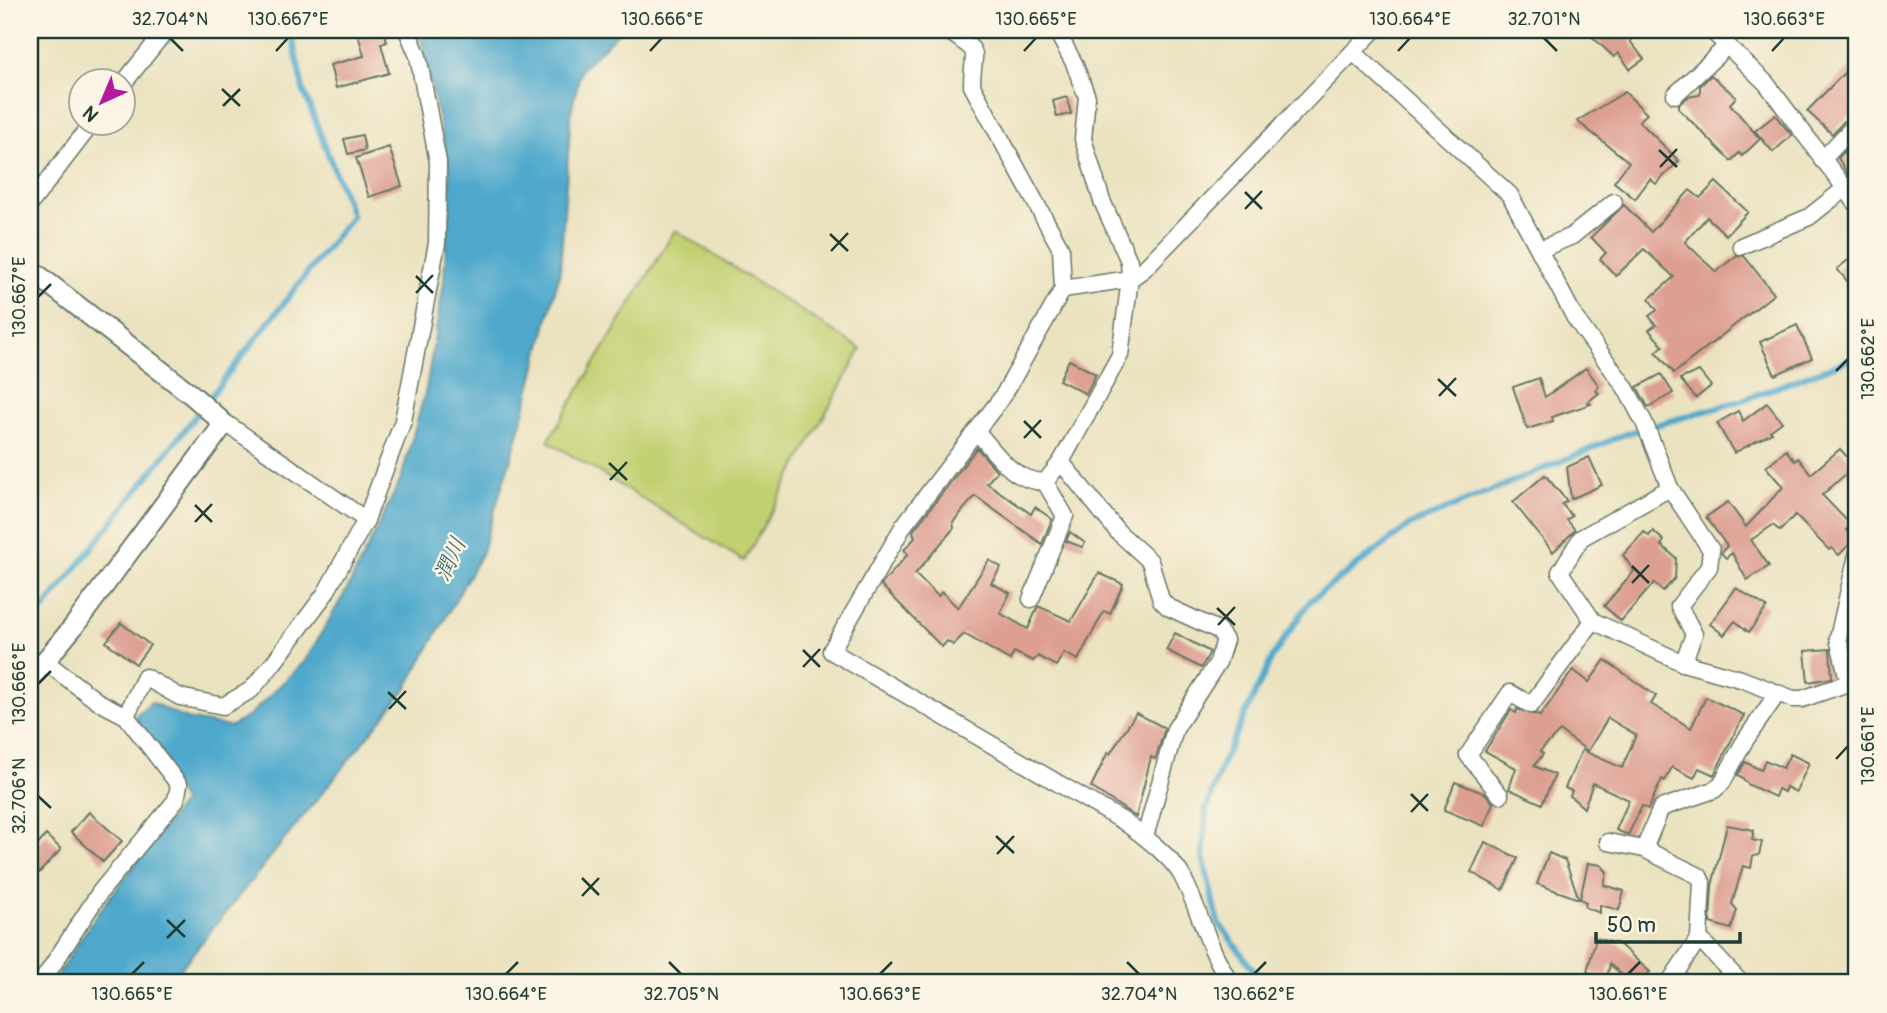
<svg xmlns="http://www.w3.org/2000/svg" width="1887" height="1013" font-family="Pangolin,'Klee One',sans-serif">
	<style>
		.green { fill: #c3d072; stroke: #718653; stroke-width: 2 }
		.water { fill: #4ea8cc; stroke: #367280; stroke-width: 2 }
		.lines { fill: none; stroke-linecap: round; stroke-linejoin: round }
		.stream { stroke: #4ea8cc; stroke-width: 6 }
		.building { fill: #dd9f92 }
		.minor-casing { stroke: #667765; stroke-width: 19 }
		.tertiary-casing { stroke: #667765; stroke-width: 23 }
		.minor { stroke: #fff; stroke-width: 16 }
		.tertiary { stroke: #fff; stroke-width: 19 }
		.ticks { fill: none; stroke: #1f3d34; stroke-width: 2.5 }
		.labels { text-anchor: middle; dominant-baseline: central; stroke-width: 5; stroke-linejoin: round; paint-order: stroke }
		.water-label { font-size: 23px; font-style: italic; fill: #2d5d62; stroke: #fcf5e5 }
		.neatline { fill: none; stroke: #1f3d34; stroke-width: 2.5 }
		.ticks-label { font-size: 18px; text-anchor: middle; fill: #1f3d34 }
	</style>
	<rect width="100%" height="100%" fill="#fcf5e5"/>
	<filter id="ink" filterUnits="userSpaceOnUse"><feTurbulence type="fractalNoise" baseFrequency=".0143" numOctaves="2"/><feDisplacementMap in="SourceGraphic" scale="14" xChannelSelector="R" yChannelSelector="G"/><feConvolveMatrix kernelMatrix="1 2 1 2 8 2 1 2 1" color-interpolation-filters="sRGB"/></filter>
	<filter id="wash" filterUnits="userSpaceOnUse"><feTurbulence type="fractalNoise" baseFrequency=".00686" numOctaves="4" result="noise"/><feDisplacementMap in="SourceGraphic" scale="28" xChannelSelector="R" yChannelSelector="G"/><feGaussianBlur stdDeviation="1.57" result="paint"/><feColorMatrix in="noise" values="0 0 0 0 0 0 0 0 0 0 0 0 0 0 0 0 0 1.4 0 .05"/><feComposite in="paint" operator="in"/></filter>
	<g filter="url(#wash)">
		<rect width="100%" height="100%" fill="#ebe2c0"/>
		<polygon class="green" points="675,230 861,349 744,561 548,441"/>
		<polygon class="water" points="419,30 621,30 581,69 571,112 560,271 519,432 481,554 406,689 169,983 52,983 95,917 183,802 135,716 151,702 186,719 230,727 249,716 305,661 349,586 401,479 426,389 444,282 450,171"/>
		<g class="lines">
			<g class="stream">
				<polyline points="153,30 168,41 178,30"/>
				<polyline points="30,627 352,216 303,89 291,30"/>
				<polyline points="1263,983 1218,922 1203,857 1206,810 1224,759 1273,656 1310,601 1410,525 1628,433 1737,402 1857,357"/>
			</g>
		</g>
		<g id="blocks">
			<g class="building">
				<polygon points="357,30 384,30 387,42 381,44 389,73 336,88 330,65 364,56"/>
				<polygon points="1585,30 1640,30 1630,41 1644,59 1630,69 1618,53 1614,57"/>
				<polygon points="1848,69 1857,77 1857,113 1849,116 1832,134 1807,111"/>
				<polygon points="1711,75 1736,97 1730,104 1760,139 1742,156 1739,153 1731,161 1679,109 1679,104 1688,97 1700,95 1700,86"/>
				<polygon points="1625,92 1647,114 1639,121 1679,161 1656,184 1650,179 1635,199 1614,182 1629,162 1577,121"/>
				<polygon points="1067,97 1071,114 1057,117 1053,101"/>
				<polygon points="1775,115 1792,135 1773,152 1755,131"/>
				<polygon points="362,135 365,150 348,154 344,139"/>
				<polygon points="1857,138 1857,178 1854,175 1850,178 1838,158"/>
				<polygon points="389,147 402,186 369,197 356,158"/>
				<polygon points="1716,182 1748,212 1726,235 1707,217 1685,242 1716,272 1737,255 1744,256 1774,294 1674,373 1656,352 1663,346 1649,330 1656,325 1649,316 1657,310 1649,299 1674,277 1644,249 1616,276 1600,259 1606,253 1591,237 1624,205 1651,232 1690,190 1700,198"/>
				<polygon points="1857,253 1857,293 1837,269"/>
				<polygon points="1797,325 1812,358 1775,375 1760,342"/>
				<polygon points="1069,360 1096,374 1086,394 1059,380"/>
				<polygon points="1586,368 1599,386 1596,391 1599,393 1588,402 1591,404 1552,417 1553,421 1527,429 1513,387 1539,378 1545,397"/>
				<polygon points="1699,371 1711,386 1696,398 1680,379"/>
				<polygon points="1661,374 1673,393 1648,407 1637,387"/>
				<polygon points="1767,403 1782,422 1770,431 1772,433 1734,453 1717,423 1738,411 1743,421"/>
				<polygon points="977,448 997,471 987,483 1031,514 1035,507 1052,519 1042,544 975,496 953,522 954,528 915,574 938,596 942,592 958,608 989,560 1001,567 991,583 1010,593 1000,613 1028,629 1038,606 1071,621 1099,573 1123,584 1110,614 1104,611 1078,660 1064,653 1056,666 1038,656 1033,661 1014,652 1010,660 964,634 953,645 947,641 942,647 881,585 908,554 904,550 915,538 913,531"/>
				<polygon points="1840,449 1855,466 1822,495 1851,525 1846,530 1855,539 1839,555 1832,548 1829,550 1795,515 1780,531 1773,525 1751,540 1769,566 1747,580 1732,553 1726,558 1721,553 1727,546 1706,517 1728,502 1746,527 1783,487 1766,467 1786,450 1795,461 1798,458 1811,474"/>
				<polygon points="1589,457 1602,485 1571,499 1567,467"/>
				<polygon points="1545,475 1567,501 1562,504 1572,516 1567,520 1575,530 1553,552 1513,502"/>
				<polygon points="1653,531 1664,541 1661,545 1676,558 1675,578 1663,591 1654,583 1621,621 1604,606 1634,571 1623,555 1644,532 1649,536"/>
				<polygon points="1070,532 1085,543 1082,547 1066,541"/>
				<polygon points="1736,588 1767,607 1749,632 1735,621 1724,635 1710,624"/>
				<polygon points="121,623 150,645 136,664 106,642"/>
				<polygon points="1175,633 1210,652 1201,668 1166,650"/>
				<polygon points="1830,649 1832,678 1808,682 1805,651"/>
				<polygon points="1605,660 1656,696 1651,704 1691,728 1706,697 1744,715 1714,775 1699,768 1694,778 1672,767 1665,781 1662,779 1648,809 1642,806 1628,835 1616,830 1629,800 1593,783 1584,808 1570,796 1572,791 1565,788 1582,750 1622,768 1636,735 1608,718 1588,751 1560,731 1540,751 1543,754 1534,766 1555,775 1542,804 1509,789 1516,768 1485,751 1511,710 1516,713 1517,709 1540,716 1573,670 1589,682"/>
				<polygon points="1136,713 1165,728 1157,754 1155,759 1151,757 1136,817 1091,787 1108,752 1110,754"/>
				<polygon points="1790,754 1809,763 1796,792 1786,787 1784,792 1778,789 1775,797 1749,785 1738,775 1745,762 1761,770 1765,760 1783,768"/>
				<polygon points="1455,782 1486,794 1493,803 1484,826 1444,810"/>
				<polygon points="89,812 122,841 103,862 71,832"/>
				<polygon points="1727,825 1754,830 1752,840 1762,842 1759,855 1753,856 1751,868 1743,866 1732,904 1737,910 1731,929 1710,923 1712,886"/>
				<polygon points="46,835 61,849 39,873 30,865 30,854"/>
				<polygon points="1485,842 1518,858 1503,890 1471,872"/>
				<polygon points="1549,853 1565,860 1579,899 1537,884"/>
				<polygon points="1588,863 1601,865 1607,872 1604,885 1624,891 1619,910 1600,905 1600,913 1585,907 1586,902 1580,899"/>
				<polygon points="1596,938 1619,944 1650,972 1639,983 1631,983 1610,964 1607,977 1587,972"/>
			</g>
		</g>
	</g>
	<g filter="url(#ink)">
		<use href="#blocks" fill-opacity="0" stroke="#667765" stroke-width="2"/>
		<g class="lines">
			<g class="minor-casing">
				<g id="minor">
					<path d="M947,30C985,57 972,45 972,86L1061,249L1063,289"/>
					<polyline points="1711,30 1766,83 1857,204"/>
					<polyline points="1353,52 1510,195 1575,318 1625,387 1644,422 1670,488 1711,550 1709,567 1679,606 1694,634 1683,663"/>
					<polyline points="122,85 166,30"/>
					<polyline points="1675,95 1728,45"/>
					<polyline points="1822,160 1857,123"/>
					<polyline points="30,204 93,122"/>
					<polyline points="1741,246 1809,217 1843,190"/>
					<polyline points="1541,249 1572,236 1614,202"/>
					<path d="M978,433C997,454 1013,482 1045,482L1065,516L1031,599"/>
					<polyline points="1061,462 1118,532 1150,561 1161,600 1168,607 1218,630 1225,640 1218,662 1175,729 1145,837"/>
					<polyline points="1045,482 1061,462 1120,355 1130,279 1129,261 1102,201 1083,139 1087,97 1074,63 1056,30"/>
					<polyline points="1670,488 1581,538 1560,572 1593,621 1683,663 1741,679 1793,699 1802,699 1857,680"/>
					<polyline points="366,520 403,421 437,243 438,162 418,56 407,30"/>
					<polyline points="1849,683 1838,638 1857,555"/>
					<polyline points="126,716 145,677 180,697 223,706 251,690 272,665 325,594 366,520 214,415"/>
					<polyline points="1500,795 1468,755 1510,693 1531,705 1593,621"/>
					<polyline points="1608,842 1644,849 1699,876 1702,882 1699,938"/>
					<polyline points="1644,849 1661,808 1714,790 1722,783 1744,742 1777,694"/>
					<polyline points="41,983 100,892 176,800 179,785 126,716 97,701 46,662"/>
					<path d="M1231,983C1208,950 1201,913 1183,878C1174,859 1141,833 1123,821L831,651L904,525L1003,396L1063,289L1130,279L1144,269L1374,30"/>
					<polyline points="1669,983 1699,938 1741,983"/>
				</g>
			</g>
			<g class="tertiary-casing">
				<polyline id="tertiary" points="30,269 192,395 219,419 221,428 74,626 30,679"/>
			</g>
			<use href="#minor" class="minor"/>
			<use href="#tertiary" class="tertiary"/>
		</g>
	</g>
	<path class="ticks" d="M170,38L183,51M1544,38L1557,51M276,51L288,38M650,51L662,38M1024,51L1036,38M1398,51L1410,38M1772,51L1784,38M222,89L240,106M223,106L240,89M1659,150L1677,167M1660,167L1677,149M1245,192L1262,209M1245,209L1262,191M830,234L848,251M831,251L848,233M416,276L433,293M416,293L433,275M38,297L51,284M1836,371L1848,359M1438,379L1456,396M1439,396L1456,378M1024,421L1041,438M1024,438L1041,420M609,463L627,480M610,480L627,462M195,505L212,522M195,522L212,504M1632,566L1649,583M1632,583L1649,565M1217,608L1235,625M1218,625L1235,607M803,650L820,667M803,667L820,649M38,684L51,671M388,692L406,709M389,709L406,691M1836,759L1848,746M1411,794L1428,811M38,796L51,808M1411,812L1428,794M996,836L1014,853M997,854L1014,836M582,878L599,895M582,896L599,878M167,920L185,937M167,938L185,920M669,962L681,974M1127,962L1139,974M132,974L144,962M506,974L518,962M880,974L892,962M1254,974L1266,962M1628,974L1640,962"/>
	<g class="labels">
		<g class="water-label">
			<text transform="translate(450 559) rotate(-65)">潤川</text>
		</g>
	</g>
	<rect width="1887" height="1013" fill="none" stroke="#fcf5e5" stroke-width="77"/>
	<g transform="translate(102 102) rotate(224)"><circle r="33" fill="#fcf5e5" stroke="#a4ab9e" stroke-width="2"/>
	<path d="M0-5L12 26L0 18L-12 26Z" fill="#b5179e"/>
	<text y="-10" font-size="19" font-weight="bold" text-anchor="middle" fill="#1f3d34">N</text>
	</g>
	<path d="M1596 932v10h144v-10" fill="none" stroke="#1f3d34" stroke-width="3.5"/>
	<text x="1607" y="932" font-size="21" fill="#1f3d34" stroke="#fcf5e5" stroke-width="5" paint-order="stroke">50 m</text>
	<rect x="38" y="38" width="1810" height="936" class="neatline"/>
	<g class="ticks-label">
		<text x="170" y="25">32.704°N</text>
		<text x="288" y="25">130.667°E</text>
		<text x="662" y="25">130.666°E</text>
		<text x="1036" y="25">130.665°E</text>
		<text x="1410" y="25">130.664°E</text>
		<text x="1544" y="25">32.701°N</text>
		<text x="1784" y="25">130.663°E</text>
		<text transform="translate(19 297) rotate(-90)" y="6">130.667°E</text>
		<text transform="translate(1868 359) rotate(-90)" y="6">130.662°E</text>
		<text transform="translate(19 684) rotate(-90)" y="6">130.666°E</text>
		<text transform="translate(1868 746) rotate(-90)" y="6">130.661°E</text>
		<text transform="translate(19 796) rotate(-90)" y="6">32.706°N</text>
		<text x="132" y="1000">130.665°E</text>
		<text x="506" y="1000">130.664°E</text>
		<text x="681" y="1000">32.705°N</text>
		<text x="880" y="1000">130.663°E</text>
		<text x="1139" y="1000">32.704°N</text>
		<text x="1254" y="1000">130.662°E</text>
		<text x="1628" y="1000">130.661°E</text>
	</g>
</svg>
